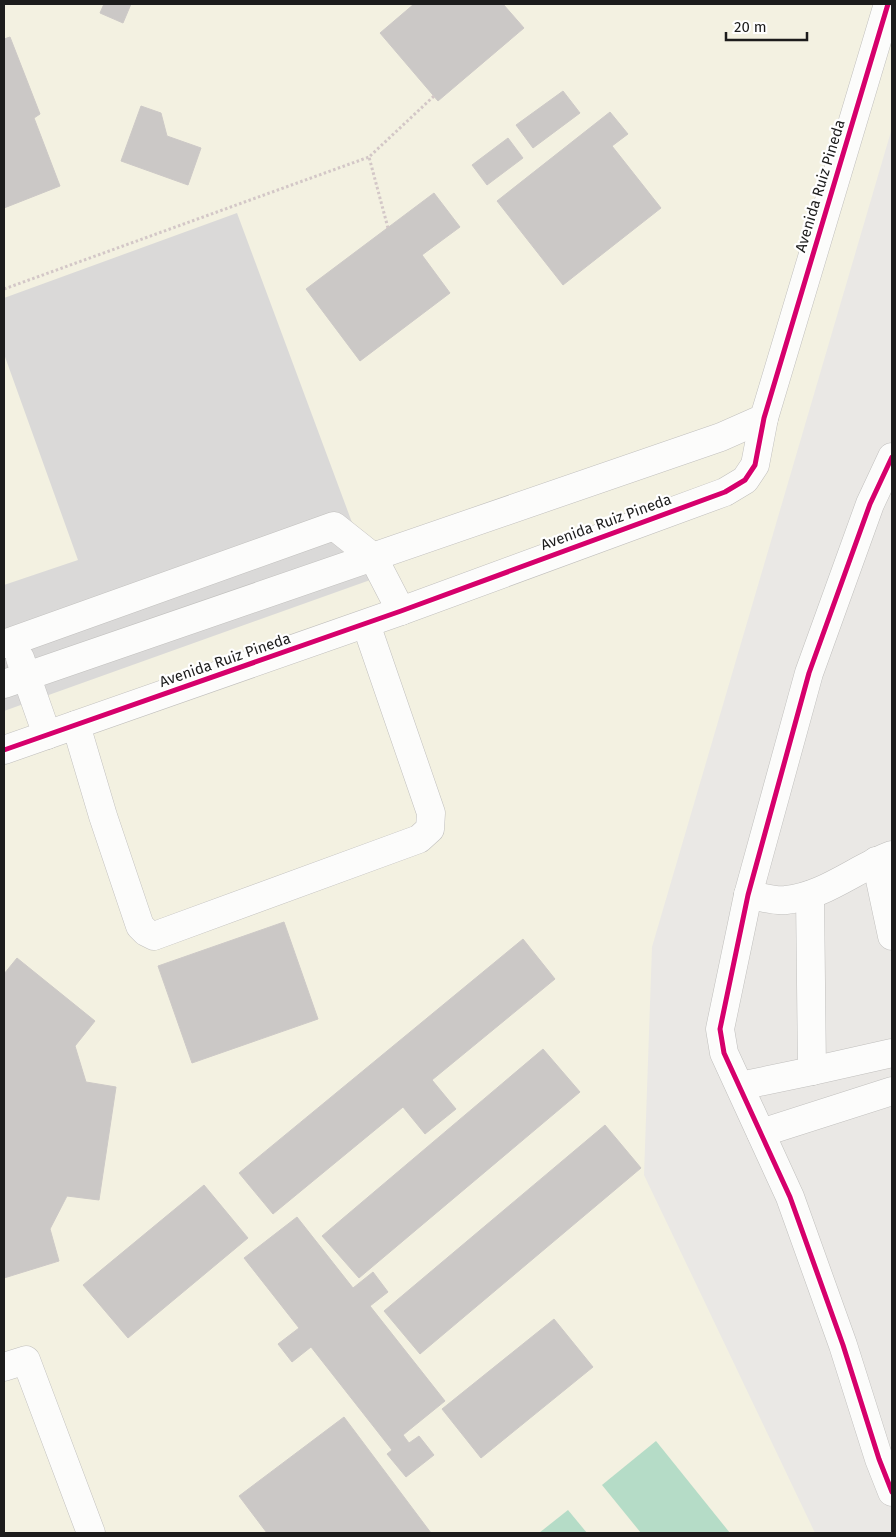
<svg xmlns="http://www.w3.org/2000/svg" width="896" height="1537" font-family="'Fira Sans',sans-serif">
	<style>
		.education { fill: #f3f1e1 }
		.pitch { fill: #b5dcc7 }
		.parking { fill: #dad9d8 }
		.building { fill: #cbc8c6; stroke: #cdc9c7 }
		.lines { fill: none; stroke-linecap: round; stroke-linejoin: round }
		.minor-casing { stroke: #c0bfbd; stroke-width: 29 }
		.path { stroke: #d3c7c7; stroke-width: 3; stroke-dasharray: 2.5 2.5; stroke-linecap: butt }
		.minor { stroke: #fcfcfb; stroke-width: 28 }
		.cycleway-casing { stroke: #fff; stroke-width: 8 }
		.cycleway { stroke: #d6006c; stroke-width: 5 }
		.labels { text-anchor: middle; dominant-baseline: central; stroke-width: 4.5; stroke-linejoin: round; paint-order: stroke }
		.street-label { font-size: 15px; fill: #1c1c1c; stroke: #fff }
	</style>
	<rect width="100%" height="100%" fill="#eae8e5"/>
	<polygon class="education" points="4,4 892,4 892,128 652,947 644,1175 815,1533 4,1533"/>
	<g class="pitch">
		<polygon points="656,1441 730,1533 641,1533 602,1485"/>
		<polygon points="568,1510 587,1533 539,1533"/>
	</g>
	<polygon class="parking" points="237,213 373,579 4,711 4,585 78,560 4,354 4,298"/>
	<g class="building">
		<polygon points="104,4 131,4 123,23 100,13"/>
		<polygon points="414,4 503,4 524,28 438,101 380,33"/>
		<polygon points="10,37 40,114 34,118 60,186 4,208 4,39"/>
		<polygon points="563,91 580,113 533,148 516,125"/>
		<polygon points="141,106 161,113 167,136 201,148 188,185 121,161"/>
		<polygon points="610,112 628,134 612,146 661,208 563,285 497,201"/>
		<polygon points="508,138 523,158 487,185 472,165"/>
		<polygon points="434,193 460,227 422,255 450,293 360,361 306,289"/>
		<polygon points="284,922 318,1019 192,1063 158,966"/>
		<polygon points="523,939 555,979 432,1080 456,1109 425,1134 403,1107 273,1214 239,1173"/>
		<polygon points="17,958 95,1021 75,1046 86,1082 116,1087 99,1200 67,1196 50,1229 59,1261 4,1278 4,974"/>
		<polygon points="543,1049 580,1092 359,1278 322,1236"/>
		<polygon points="605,1125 641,1168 420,1354 384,1311"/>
		<polygon points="204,1185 248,1238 128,1338 83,1285"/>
		<polygon points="297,1217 353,1288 373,1272 388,1292 370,1306 445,1401 403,1435 409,1443 419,1436 434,1455 406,1477 387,1454 392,1450 311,1347 292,1362 278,1344 299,1328 244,1258"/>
		<polygon points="554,1319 593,1367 481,1458 442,1409"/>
		<polygon points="344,1417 431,1533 267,1533 239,1496"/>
	</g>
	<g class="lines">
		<g class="minor-casing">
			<g id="minor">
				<polyline points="892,457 870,504 809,673 748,895 720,1029 724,1053 790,1197 843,1345 879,1459 892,1492"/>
				<polyline points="4,644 334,526 373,557 401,611"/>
				<polyline points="20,658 47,735"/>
				<polyline points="4,684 721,437 764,418"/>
				<polyline points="76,725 103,816 140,926 146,932 154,936 419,839 430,829 431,813 366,624"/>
				<polyline points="4,750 401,611 725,492 745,480 755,465 764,418 888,4"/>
				<polyline points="876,861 892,936"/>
				<path d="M748,895C760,896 775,902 786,900C825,896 856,868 892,855"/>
				<polyline points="812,1071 892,1053"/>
				<polyline points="740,1086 812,1071 810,895"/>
				<polyline points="761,1133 892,1091"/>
				<polyline points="4,1367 26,1360 91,1533"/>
			</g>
		</g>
		<g class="path">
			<polyline points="388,228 369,157 434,96"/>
			<polyline points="4,289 369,157"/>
		</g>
		<use href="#minor" class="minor"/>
		<g class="cycleway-casing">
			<g id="cycleway">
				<polyline points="892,457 870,504 809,673 748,895 720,1029 724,1053 790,1197 843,1345 879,1459 892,1492"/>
				<polyline points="4,750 401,611 725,492 745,480 755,465 764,418 888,4"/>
			</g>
		</g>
		<use href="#cycleway" class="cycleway"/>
	</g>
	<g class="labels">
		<g class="street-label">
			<text transform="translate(820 186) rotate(-73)">Avenida Ruiz Pineda</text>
			<text transform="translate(606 522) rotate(-20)">Avenida Ruiz Pineda</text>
			<text transform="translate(225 660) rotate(-19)">Avenida Ruiz Pineda</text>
		</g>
	</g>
	<rect width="896" height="1537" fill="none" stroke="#1c1c1c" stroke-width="10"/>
	<path d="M726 32v8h81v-8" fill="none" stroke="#1c1c1c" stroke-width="2.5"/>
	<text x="734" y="32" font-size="15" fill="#1c1c1c" stroke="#ffffff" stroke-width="4" paint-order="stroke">20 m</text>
</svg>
